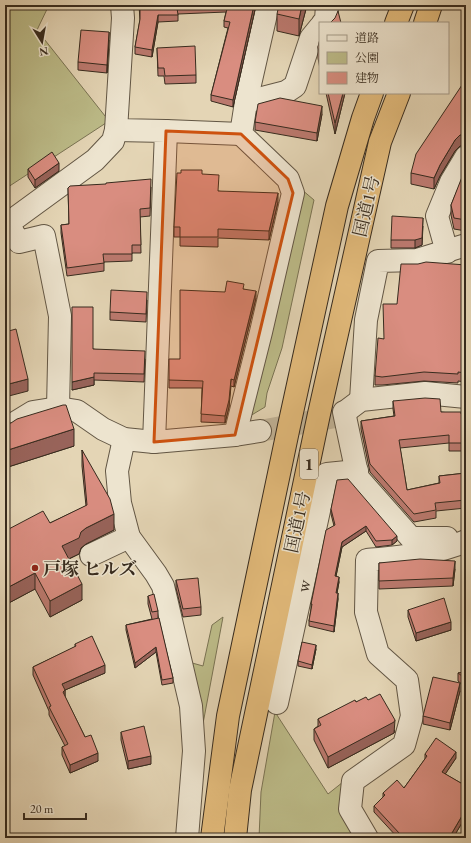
<svg xmlns="http://www.w3.org/2000/svg" width="471" height="843" font-family="'EB Garamond','Noto Serif JP',serif">
	<style>
		.green { fill: #bcbb88; stroke: #7a7353 }
		.lines { fill: none; stroke-linecap: round; stroke-linejoin: round }
		.minor-tunnel { stroke: #c1b397; stroke-width: 22; stroke-dasharray: 22 11; stroke-linecap: butt }
		.minor-casing { stroke: #625644; stroke-width: 24 }
		.highway-casing { stroke: #372b1e; stroke-width: 24 }
		.minor { stroke: #ede4cf; stroke-width: 22 }
		.highway { stroke: #e2ba7a; stroke-width: 22 }
		.wall { fill: #bb796e; stroke: #372b1e }
		.shaded-wall { fill: #98635a; stroke: #372b1e }
		.building { fill: #d98d80; stroke: #372b1e }
		.marked { fill: #cd520f; fill-opacity: 0.2; stroke: #cd520f; stroke-width: 3; stroke-linejoin: round }
		.poi-dot { fill: #8f2418; stroke: #ede4cf; stroke-width: 1.5 }
		.labels { text-anchor: middle; dominant-baseline: central; stroke-width: 3; stroke-linejoin: round; paint-order: stroke }
		.shield { fill: #ede4cf; stroke: #6e6253; stroke-width: 1 }
		.shield-label { font-size: 17px; font-weight: bold; fill: #372b1e }
		.street-label { font-size: 18px; fill: #372b1e; stroke: #ede4cf }
		.poi-label { font-size: 18px; font-weight: bold; fill: #372b1e; stroke: #ede4cf; text-anchor: start }
	</style>
	<rect width="100%" height="100%" fill="#e4d5b5"/>
	<filter id="stains"><feTurbulence type="fractalNoise" baseFrequency=".005" numOctaves="4"/><feColorMatrix values="0 0 0 0 .2 0 0 0 0 .09 0 0 0 0 .02 0 0 0 .5 -.17"/></filter>
	<radialGradient id="worn" r=".72"><stop offset=".6" stop-color="#630" stop-opacity="0"/><stop offset="1" stop-color="#630" stop-opacity=".3"/></radialGradient>
	<g class="green">
		<polygon points="5,5 49,5 37,30 109,121 5,189"/>
		<polygon points="301,189 314,200 282,348 267,393 265,407 245,419"/>
		<polygon points="223,617 199,745 185,661 203,666 212,625"/>
		<polygon points="275,712 328,794 343,782 362,838 259,838 261,792"/>
	</g>
	<g class="lines">
		<polyline class="minor-tunnel" points="260,431 335,417"/>
		<g class="minor-casing">
			<g id="minor">
				<polyline points="122,5 123,18 116,130 166,131 154,442"/>
				<polyline points="323,23 326,20 327,5"/>
				<polyline points="246,102 286,92 295,86 311,38 320,27"/>
				<polyline points="166,131 241,134"/>
				<polyline points="12,231 19,242 44,236 60,316 58,408"/>
				<polyline points="5,234 12,231 10,222 95,160 113,141 116,130"/>
				<polyline points="447,252 437,216 451,182 466,157"/>
				<polyline points="361,400 366,320 378,261 417,260 466,245"/>
				<polyline points="349,409 361,400 425,393 466,397"/>
				<polyline points="344,412 358,478 411,538 447,538"/>
				<polyline points="5,429 33,412 58,408 77,411 103,429 124,439 154,442 235,435 260,431"/>
				<polyline points="235,435 261,332 293,193 288,179 241,134 246,102 268,5"/>
				<polyline points="124,439 117,471 120,503 129,537 156,574 163,586 191,706 194,751 187,838"/>
				<polyline points="91,555 129,537"/>
				<path id="s1" d="M277,703L327,474L357,471"/>
				<path d="M367,838L350,809L353,781L404,745L412,716L407,680L378,654L366,612L367,560C399,557 437,554 466,541"/>
			</g>
		</g>
		<g class="highway-casing">
			<g id="highway">
				<polyline points="396,23 403,5"/>
				<polyline points="425,23 431,5"/>
				<polyline points="212,838 228,716 289,426 337,206 363,118 372,93"/>
				<polyline points="235,838 240,790 319,414 380,142 399,93"/>
			</g>
		</g>
		<use href="#minor" class="minor"/>
		<use href="#highway" class="highway"/>
	</g>
	<g class="wall">
		<polygon points="139,5 256,5 233,107 211,101 211,95 228,28 224,27 224,21 226,12 178,14 178,21 158,22 152,57 135,54 135,47 140,20"/>
		<polygon points="307,5 299,36 277,31 277,14"/>
		<polygon points="320,39 320,69 318,58 318,47"/>
		<polygon points="109,40 107,73 78,70 78,62"/>
		<polygon points="157,48 196,75 196,83 165,84 164,76 158,76"/>
		<polygon points="326,93 345,93 335,134"/>
		<polygon points="322,114 317,141 255,130 255,122"/>
		<polygon points="460,146 455,151 440,176 434,189 411,184 411,173"/>
		<polygon points="28,169 59,171 35,188 28,177"/>
		<polygon points="466,170 466,231 454,229 451,215 451,205"/>
		<polygon points="202,174 218,191 278,202 269,240 218,238 218,247 180,246 180,237 174,237 174,227"/>
		<polygon points="151,187 150,216 140,217 141,253 132,253 132,261 104,262 104,271 67,276 61,233 61,225 69,224 68,188"/>
		<polygon points="423,226 422,245 415,248 391,248 391,240"/>
		<polygon points="466,265 466,382 458,381 458,383 424,381 382,385 375,385 375,376 384,339 397,304"/>
		<polygon points="244,289 256,298 234,387 231,386 229,407 225,423 201,422 202,388 169,388 169,380 180,359 225,292"/>
		<polygon points="147,300 146,322 110,320 110,312"/>
		<polygon points="93,349 145,359 144,382 94,380 94,385 72,390"/>
		<polygon points="393,401 441,412 466,415 466,451 449,451 449,443 400,448 407,490 439,483 439,476 466,473 466,508 436,511 436,518 414,522 370,472 361,429 361,421 394,416 393,409"/>
		<polygon points="11,423 74,446 8,467 5,459 5,424"/>
		<polygon points="82,450 114,530 86,544 81,548 79,554 69,559 82,600 50,617 35,589 5,605 5,531 50,523 86,506 82,466"/>
		<polygon points="331,509 397,541 392,545 376,547 366,531 342,547 336,576 339,582 337,593 338,599 334,632 309,626 309,621 311,609 311,604 334,526 331,514"/>
		<polygon points="379,563 455,569 453,586 379,589"/>
		<polygon points="176,580 201,607 201,615 183,617 176,588"/>
		<polygon points="148,596 158,611 158,618 173,678 173,683 162,685 156,652 135,668 126,630 126,625 152,619 148,604"/>
		<polygon points="408,610 451,630 416,641 408,617"/>
		<polygon points="75,644 105,673 65,690 65,697 85,737 98,761 70,773 62,755 62,747 65,746 49,715 49,711 33,675 33,667 75,647"/>
		<polygon points="316,649 312,669 298,666 298,661"/>
		<polygon points="466,672 466,687 458,681 458,673"/>
		<polygon points="460,691 450,730 423,724 423,716"/>
		<polygon points="368,700 395,731 394,733 328,768 314,740 314,729 318,726 318,719 356,702"/>
		<polygon points="121,732 151,764 128,769 121,740"/>
		<polygon points="425,754 456,758 445,774 466,786 466,816 453,838 398,838 374,812 374,806 383,797 383,793 404,788 425,759"/>
	</g>
	<g class="shaded-wall">
		<polygon points="254,5 256,5 233,107 233,100"/>
		<polygon points="302,5 307,5 299,36 299,19"/>
		<polygon points="158,15 158,22 152,57 152,50"/>
		<polygon points="109,32 109,40 107,73 107,65"/>
		<polygon points="343,93 345,93 335,134 335,123"/>
		<polygon points="322,106 322,114 317,141 317,133"/>
		<polygon points="466,134 466,145 460,146 455,151 440,176 434,189 434,178 440,165 455,140 460,135"/>
		<polygon points="59,163 59,171 35,188 35,180"/>
		<polygon points="278,193 278,202 269,240 269,231"/>
		<polygon points="423,218 422,245 415,248 415,240"/>
		<polygon points="256,291 256,298 234,387 234,380"/>
		<polygon points="94,377 94,385 72,390 72,382"/>
		<polygon points="28,379 28,391 5,397 5,385"/>
		<polygon points="231,379 229,407 225,423 225,416"/>
		<polygon points="74,429 74,446 8,467 8,450"/>
		<polygon points="114,514 114,530 86,544 81,548 79,554 62,562 62,546 86,528"/>
		<polygon points="366,526 366,531 342,547 335,581 335,576 342,542"/>
		<polygon points="397,536 397,541 392,545 392,540"/>
		<polygon points="455,561 455,569 453,586 453,578"/>
		<polygon points="35,573 35,589 5,605 5,589"/>
		<polygon points="339,577 339,582 336,598 336,593"/>
		<polygon points="82,584 82,600 50,617 50,601"/>
		<polygon points="338,593 338,599 334,632 334,626"/>
		<polygon points="451,622 451,630 416,641 416,633"/>
		<polygon points="316,645 316,649 312,669 312,665"/>
		<polygon points="156,647 156,652 135,668 135,663"/>
		<polygon points="105,665 105,673 65,690 65,698 63,699 62,684"/>
		<polygon points="460,683 460,691 450,730 450,723"/>
		<polygon points="395,720 394,733 328,768 328,757"/>
		<polygon points="456,752 456,758 442,779 442,772"/>
		<polygon points="98,753 98,761 70,773 70,765"/>
		<polygon points="151,756 151,764 128,769 128,761"/>
		<polygon points="466,809 466,816 453,838 449,838"/>
	</g>
	<g class="building">
		<polygon points="140,5 254,5 233,100 211,95 230,22 224,21 228,5 177,8 178,15 158,15 152,50 135,47 140,19"/>
		<polygon points="279,5 302,5 299,19 277,14"/>
		<polygon points="338,11 341,23 330,23 335,18"/>
		<polygon points="81,30 109,32 107,65 78,62"/>
		<polygon points="320,39 320,57 318,47"/>
		<polygon points="195,46 196,75 165,76 164,68 158,68 157,48"/>
		<polygon points="466,79 466,134 460,135 455,140 440,165 434,178 411,173 416,154"/>
		<polygon points="328,93 343,93 335,123"/>
		<polygon points="280,98 322,106 317,133 255,122 258,104"/>
		<polygon points="52,152 59,163 35,180 28,169"/>
		<polygon points="181,170 202,170 202,174 219,175 218,191 278,193 269,231 218,229 218,237 180,237 180,227 174,227 177,173 181,173"/>
		<polygon points="466,170 466,220 454,218 451,205 462,177"/>
		<polygon points="151,179 150,208 140,209 141,245 132,245 132,254 103,254 104,263 67,268 61,225 69,224 68,188 70,186 106,184 106,183"/>
		<polygon points="392,216 423,218 422,238 415,240 391,240"/>
		<polygon points="426,262 466,265 466,373 458,372 458,374 424,372 382,377 375,376 378,338 384,339 383,304 397,304 401,264 418,264"/>
		<polygon points="227,281 244,284 243,289 256,291 234,380 231,379 229,400 225,416 201,414 203,381 169,380 169,359 180,359 180,290 225,292"/>
		<polygon points="111,290 147,292 146,314 110,312"/>
		<polygon points="72,307 93,307 93,349 145,351 144,374 94,373 94,377 72,382"/>
		<polygon points="16,329 28,379 5,385 5,332"/>
		<polygon points="425,398 440,399 441,412 461,412 461,414 466,415 466,443 449,443 449,435 399,440 407,490 440,483 439,476 466,473 466,500 435,503 436,510 414,514 370,464 361,421 395,416 393,401"/>
		<polygon points="63,405 66,405 74,429 8,450 5,442 5,424 11,423 17,419"/>
		<polygon points="82,450 110,499 114,514 86,528 81,532 79,538 62,546 82,584 50,601 35,573 5,589 5,531 43,511 50,523 87,505"/>
		<polygon points="348,479 397,536 392,540 376,541 366,526 342,542 335,576 339,577 336,593 338,593 334,626 309,621 312,604 311,604 326,530 335,525 331,509 337,480"/>
		<polygon points="420,559 455,561 453,578 379,581 379,563"/>
		<polygon points="198,578 201,607 183,609 176,580"/>
		<polygon points="154,594 158,611 152,612 148,596"/>
		<polygon points="444,598 451,622 416,633 408,610"/>
		<polygon points="159,618 173,678 162,680 156,647 135,663 126,625"/>
		<polygon points="92,636 105,665 62,684 65,690 63,692 85,737 91,735 98,753 70,765 62,747 68,744 49,707 51,706 33,667 76,646 75,644"/>
		<polygon points="302,642 316,645 312,665 298,661"/>
		<polygon points="466,672 466,679 458,673"/>
		<polygon points="433,677 460,683 450,723 423,716"/>
		<polygon points="380,694 395,720 394,722 328,757 314,729 321,725 318,719 355,700 356,702 366,697 368,700"/>
		<polygon points="144,726 151,756 128,761 121,732"/>
		<polygon points="436,738 456,752 442,772 466,786 466,809 449,838 398,838 400,834 374,806 385,795 383,793 397,780 404,788 427,756 425,754"/>
	</g>
	<path class="marked" d="M166,131L241,134L288,179L293,193L235,435L154,442Z"/>
	<circle class="poi-dot" cx="35" cy="568" r="4"/>
	<g class="labels">
		<rect class="shield" x="300" y="449" width="18" height="30" rx="3"/>
		<g class="shield-label">
			<text x="309" y="464">1</text>
		</g>
		<g class="street-label">
			<text transform="translate(366 206) rotate(-77)">国道1号</text>
			<text transform="translate(297 522) rotate(-78)">国道1号</text>
			<text stroke="none"><textPath href="#s1" startOffset="120">w</textPath></text>
		</g>
		<g class="poi-label">
			<text x="43" y="568">戸塚 ヒルズ</text>
		</g>
	</g>
	<rect width="471" height="843" fill="none" stroke="#e4d5b5" stroke-width="20"/>
	<rect x="6" y="6" width="459" height="831" fill="none" stroke="#372b1e" stroke-width="2"/>
	<rect x="10" y="10" width="451" height="823" fill="none" stroke="#372b1e"/>
	<rect x="319" y="22" width="130" height="72" fill="#ede4cf" stroke="#a49a88"/>
	<rect x="327" y="35" width="20" height="6" fill="#ede4cf" stroke="#a49a88"/>
	<text x="355" y="42" font-size="12" fill="#372b1e">道路</text>
	<rect x="327" y="52" width="20" height="12" fill="#bcbb88" stroke="#a49a88"/>
	<text x="355" y="62" font-size="12" fill="#372b1e">公園</text>
	<rect x="327" y="72" width="20" height="12" fill="#d98d80" stroke="#a49a88"/>
	<text x="355" y="82" font-size="12" fill="#372b1e">建物</text>
	<g transform="translate(42 42) rotate(169)" stroke="#ede4cf" stroke-width="3" paint-order="stroke">
	<path d="M0-3L7 15L0 10L-7 15Z" fill="#372b1e"/>
	<text y="-6" font-size="11" font-weight="bold" text-anchor="middle" fill="#372b1e">N</text>
	</g>
	<path d="M24 813v6h62v-6" fill="none" stroke="#372b1e" stroke-width="2"/>
	<text x="30" y="813" font-size="12" fill="#372b1e" stroke="#ede4cf" stroke-width="3" paint-order="stroke">20 m</text>
	<rect width="100%" height="100%" filter="url(#stains)"/>
	<rect width="100%" height="100%" fill="url(#worn)"/>
</svg>
